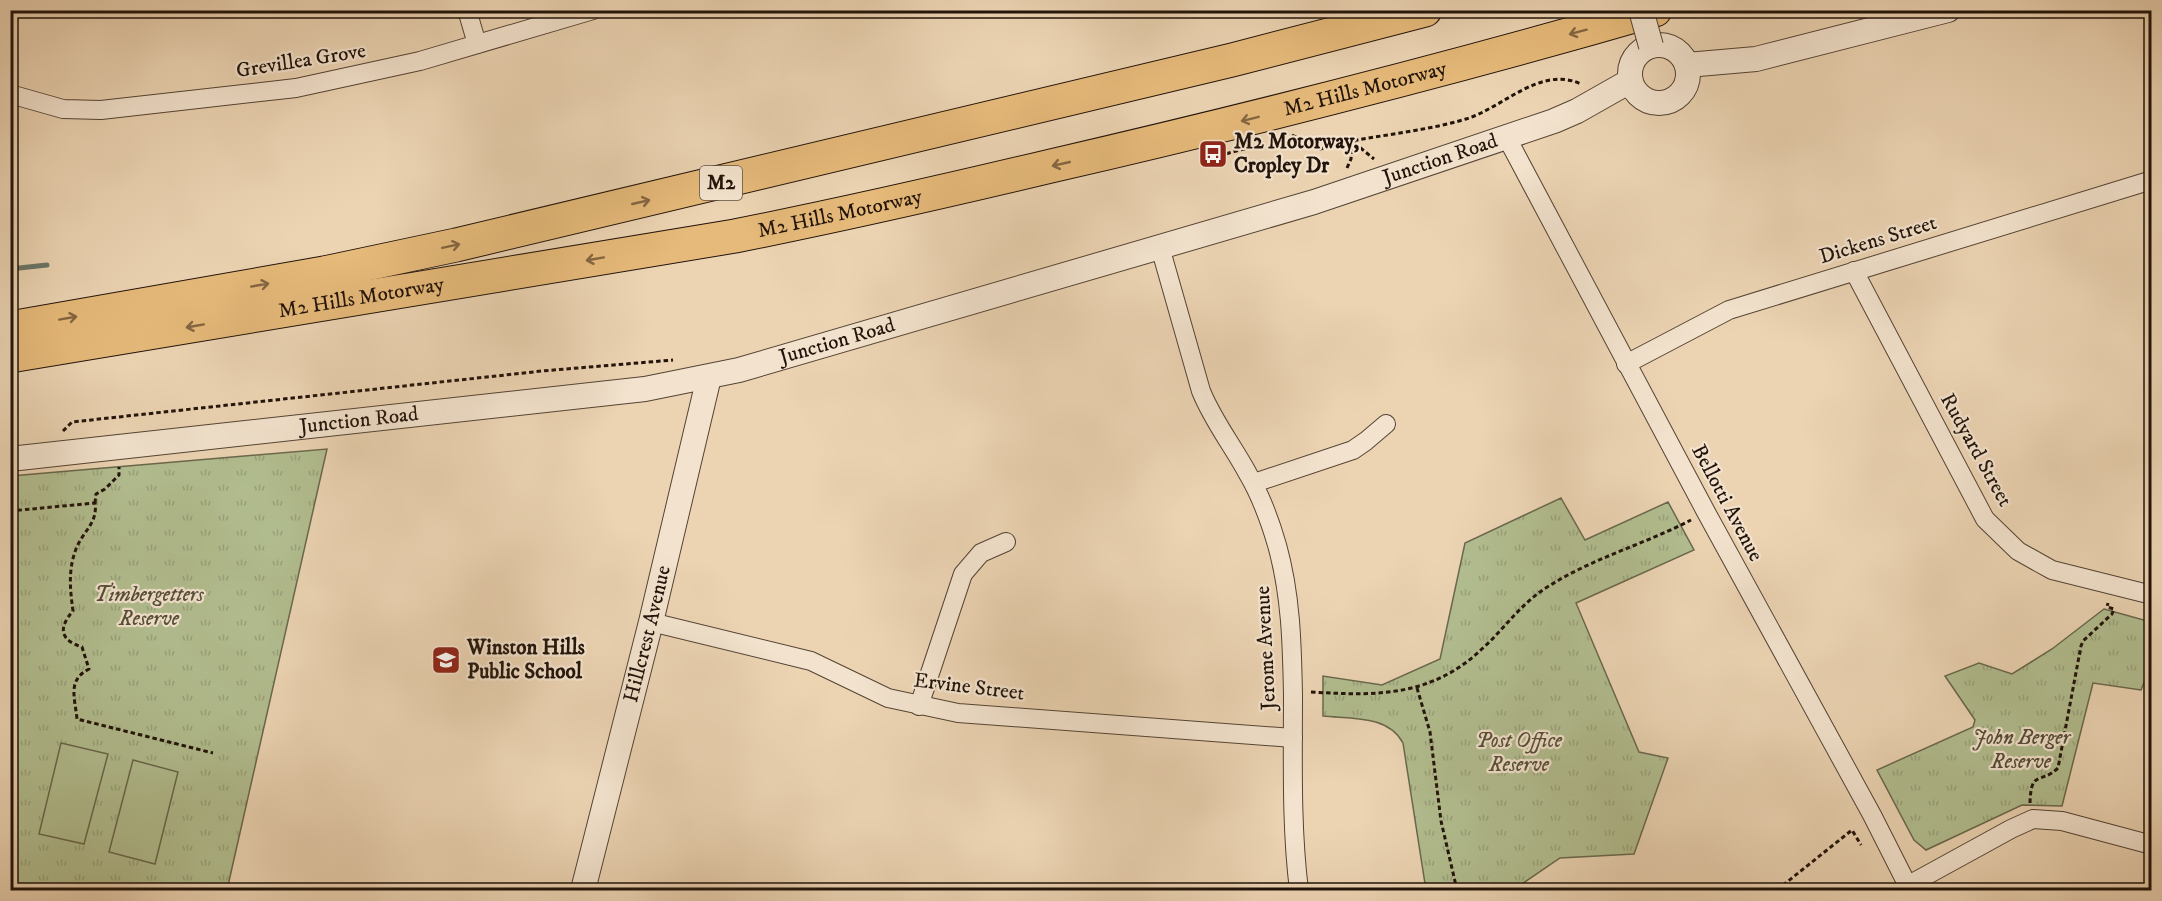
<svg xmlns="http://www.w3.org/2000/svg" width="2162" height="901" font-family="'IM FELL DW Pica',serif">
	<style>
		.park { fill: url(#park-tufts); stroke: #6a684d; stroke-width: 1.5 }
		.pitch { fill: #b2be90; stroke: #6a684d; stroke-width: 1.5 }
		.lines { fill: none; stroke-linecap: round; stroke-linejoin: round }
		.stream { stroke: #69766a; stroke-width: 5 }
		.minor-casing { stroke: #544334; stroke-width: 20 }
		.tertiary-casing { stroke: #544334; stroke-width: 26 }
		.motorway-casing { stroke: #21130a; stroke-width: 35 }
		.path { stroke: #21130a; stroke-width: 3; stroke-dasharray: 4.5 3; stroke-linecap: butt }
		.minor { stroke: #f3e3ce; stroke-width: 18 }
		.tertiary { stroke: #f3e3ce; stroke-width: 24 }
		.motorway { stroke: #e6ba7a; stroke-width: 33 }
		.tertiary-bridge-casing { stroke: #544334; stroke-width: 26; stroke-linecap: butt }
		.tertiary-bridge { stroke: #f3e3ce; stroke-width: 24 }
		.oneway { stroke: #846642 }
		.labels { text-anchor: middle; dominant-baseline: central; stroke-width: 4.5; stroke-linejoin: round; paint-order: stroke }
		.shield { fill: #f3e3ce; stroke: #605145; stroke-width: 1.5 }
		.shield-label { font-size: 20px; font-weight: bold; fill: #21130a }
		.street-label { font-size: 21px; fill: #21130a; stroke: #f3e3ce }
		.poi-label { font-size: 21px; font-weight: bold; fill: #21130a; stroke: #f3e3ce; text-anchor: start }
		.park-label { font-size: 21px; font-style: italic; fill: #544f39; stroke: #f3e3ce }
	</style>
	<defs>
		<pattern id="park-tufts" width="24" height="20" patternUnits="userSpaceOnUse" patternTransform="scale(1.5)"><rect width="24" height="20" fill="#b2be90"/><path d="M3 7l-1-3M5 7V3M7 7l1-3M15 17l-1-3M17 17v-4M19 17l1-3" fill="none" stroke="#99a27b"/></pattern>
	</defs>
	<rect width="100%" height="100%" fill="#ecd4b3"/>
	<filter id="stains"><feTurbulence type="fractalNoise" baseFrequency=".00333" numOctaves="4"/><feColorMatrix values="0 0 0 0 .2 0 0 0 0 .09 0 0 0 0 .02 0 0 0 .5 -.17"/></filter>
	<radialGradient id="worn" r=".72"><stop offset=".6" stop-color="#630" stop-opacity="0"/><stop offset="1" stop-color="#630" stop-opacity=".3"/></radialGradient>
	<g class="park">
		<polygon points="327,449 227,890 11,890 11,476"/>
		<path d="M1561,498L1585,540L1668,502L1694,550L1576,603L1639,752L1668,758L1634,854L1560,858L1513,890H1426L1403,743C1388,715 1351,719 1323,716V676L1382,685L1440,659L1465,543Z"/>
		<polygon points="2104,609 2151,622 2151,665 2141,690 2093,683 2062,806 2022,805 1926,850 1914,840 1877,770 1973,727 1975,720 1945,676 1979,663 2012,674 2052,649"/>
	</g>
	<g class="pitch">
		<polygon points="61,743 108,754 84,844 39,834"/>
		<polygon points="133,760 178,772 155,864 109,852"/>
	</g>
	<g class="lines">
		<polyline class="stream" points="10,269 47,265"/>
		<g class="minor-casing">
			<g id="minor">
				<polyline points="467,10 477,44"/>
				<polyline points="10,94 63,109 101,110 296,88 420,61 593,10"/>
				<polyline points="1506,136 1706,512 1872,815 1910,890"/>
				<path d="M1160,247L1201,391C1213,421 1233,446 1248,474C1261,496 1270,521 1277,545C1291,595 1292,644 1293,695C1293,760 1291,826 1299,890"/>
				<polyline points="1854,271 1985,519 2018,551 2052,570 2152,595"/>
				<polyline points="1626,364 1729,310 2152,180"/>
				<polyline points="1254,483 1353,450 1366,441 1386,424"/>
				<polyline points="651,622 811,661 888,698 958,713 1293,738"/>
				<polyline points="919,706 963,574 981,553 1006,542"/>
				<polyline points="1907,886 2011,829 2033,819 2062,821 2152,845"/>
			</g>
		</g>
		<g class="tertiary-casing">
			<g id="tertiary">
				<circle cx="1659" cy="74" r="29"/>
				<polyline points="1687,65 1756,59 1948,10"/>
				<path id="s1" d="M10,459L645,389L739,370L1314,202L1554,121L1577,111L1630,81"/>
				<path id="s2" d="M583,890L651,622L709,377"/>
			</g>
		</g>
		<g class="motorway-casing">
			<g id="motorway">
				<polyline points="10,328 324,273 456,245 1232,60 1425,10"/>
				<path id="s3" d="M10,356L735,236C841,215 946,191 1051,166C1254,119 1455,68 1655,10"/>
			</g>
		</g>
		<g class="path">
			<polyline points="1292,135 1320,149 1352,141 1374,159"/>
			<polyline points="1213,155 1214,157 1263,144"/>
			<path d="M1347,168L1351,159L1352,141C1389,134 1429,130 1466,119C1503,108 1540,65 1581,84"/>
			<polyline points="63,431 72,422 542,371 673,360"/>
			<polyline points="95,503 96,494 105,489 119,475 119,467"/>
			<path d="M10,511L95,503C98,523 83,531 76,549C68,570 70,589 73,611C58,628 60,640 82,647L89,669C67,680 75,698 77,719L213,753"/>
			<polyline points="1417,688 1430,732 1441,821 1457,890"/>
			<path d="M1311,692C1377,696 1432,697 1483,648C1506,627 1522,602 1549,586C1593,558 1645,544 1691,520"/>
			<path d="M2030,803C2031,769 2040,785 2058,768L2081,646L2083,641L2112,614L2114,609L2107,607L2108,603"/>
			<polyline points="1777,890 1852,830 1861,845"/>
		</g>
		<use href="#minor" class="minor"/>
		<use href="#tertiary" class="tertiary"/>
		<use href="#motorway" class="motorway"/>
		<g class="tertiary-bridge-casing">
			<polyline id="tertiary-bridge" points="1641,10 1651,46"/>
		</g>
		<use href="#tertiary-bridge" class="tertiary-bridge"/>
	</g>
	<defs><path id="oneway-shaft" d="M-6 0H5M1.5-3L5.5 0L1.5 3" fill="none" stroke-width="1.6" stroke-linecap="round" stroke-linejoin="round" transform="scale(1.5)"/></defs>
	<g class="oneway">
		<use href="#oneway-shaft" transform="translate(1578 32) rotate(165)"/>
		<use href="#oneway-shaft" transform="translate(1250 119) rotate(166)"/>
		<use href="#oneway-shaft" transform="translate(1061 164) rotate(167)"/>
		<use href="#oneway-shaft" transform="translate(641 202) rotate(-13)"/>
		<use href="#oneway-shaft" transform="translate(451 246) rotate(-12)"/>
		<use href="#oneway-shaft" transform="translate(595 259) rotate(170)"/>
		<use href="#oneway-shaft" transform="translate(260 285) rotate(-10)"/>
		<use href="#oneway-shaft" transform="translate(68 318) rotate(-10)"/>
		<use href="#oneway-shaft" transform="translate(195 326) rotate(170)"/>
	</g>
	<defs>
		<g id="bus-square" transform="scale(1.5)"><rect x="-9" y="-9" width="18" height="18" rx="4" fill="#8f2418" stroke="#f3e3ce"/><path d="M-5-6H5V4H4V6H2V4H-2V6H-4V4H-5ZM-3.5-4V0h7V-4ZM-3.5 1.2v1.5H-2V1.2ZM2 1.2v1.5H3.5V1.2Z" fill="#fff"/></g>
		<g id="school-square" transform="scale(1.5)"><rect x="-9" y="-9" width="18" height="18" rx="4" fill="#8f2418" stroke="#f3e3ce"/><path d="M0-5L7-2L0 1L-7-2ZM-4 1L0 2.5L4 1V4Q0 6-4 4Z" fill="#fff"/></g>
	</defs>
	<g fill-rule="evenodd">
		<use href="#bus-square" x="1213" y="154"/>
		<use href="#school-square" x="446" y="660"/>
	</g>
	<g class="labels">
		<rect class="shield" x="700" y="166" width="42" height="34" rx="4.5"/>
		<g class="shield-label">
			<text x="721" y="183">M2</text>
		</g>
		<g class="street-label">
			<text transform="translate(301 61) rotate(-9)">Grevillea Grove</text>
			<text stroke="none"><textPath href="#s3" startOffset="1382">M2 Hills Motorway</textPath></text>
			<text stroke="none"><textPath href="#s1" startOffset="1467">Junction Road</textPath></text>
			<text stroke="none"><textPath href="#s3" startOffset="842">M2 Hills Motorway</textPath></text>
			<text transform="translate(1878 240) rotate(-17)">Dickens Street</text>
			<text stroke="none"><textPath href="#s3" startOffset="356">M2 Hills Motorway</textPath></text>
			<text stroke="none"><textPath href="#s1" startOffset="837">Junction Road</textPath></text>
			<text stroke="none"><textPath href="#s1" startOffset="351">Junction Road</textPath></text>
			<text transform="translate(1976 450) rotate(61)">Rudyard Street</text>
			<text transform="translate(1727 503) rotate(62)">Bellotti Avenue</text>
			<text stroke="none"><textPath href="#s2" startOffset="264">Hillcrest Avenue</textPath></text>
			<text transform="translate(1266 648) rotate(-93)">Jerome Avenue</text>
			<text transform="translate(969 687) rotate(7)">Ervine Street</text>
		</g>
		<g class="poi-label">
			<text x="1234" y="142">M2 Motorway,<tspan x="1234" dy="24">Cropley Dr</tspan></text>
			<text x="467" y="648">Winston Hills<tspan x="467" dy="24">Public School</tspan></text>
		</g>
		<g class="park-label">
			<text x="149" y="595">Timbergetters<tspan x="149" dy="24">Reserve</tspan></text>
			<text x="2021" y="738">John Berger<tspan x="2021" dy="24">Reserve</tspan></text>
			<text x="1519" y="741">Post Office<tspan x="1519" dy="24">Reserve</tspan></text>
		</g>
	</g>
	<rect width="2162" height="901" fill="none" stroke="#ecd4b3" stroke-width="36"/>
	<rect x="12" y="12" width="2138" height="877" fill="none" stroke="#21130a" stroke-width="3"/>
	<rect x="18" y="18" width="2126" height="865" fill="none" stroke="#21130a" stroke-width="1.5"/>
	<rect width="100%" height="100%" filter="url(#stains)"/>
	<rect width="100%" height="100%" fill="url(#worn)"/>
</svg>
